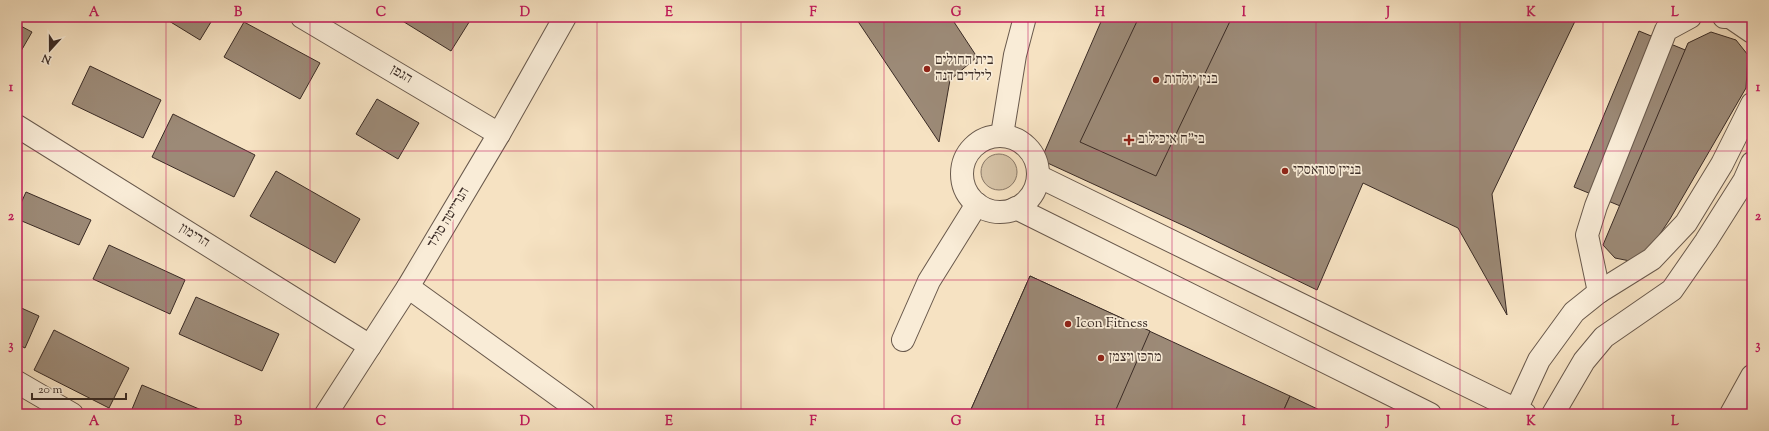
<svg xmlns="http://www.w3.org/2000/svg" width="1769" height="431" font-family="'Sorts Mill Goudy','Frank Ruhl Libre',serif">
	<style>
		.green { fill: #d6c3a7; stroke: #876 }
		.building { fill: #9c8a77; stroke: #3a2b25 }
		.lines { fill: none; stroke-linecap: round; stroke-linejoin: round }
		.minor-casing { stroke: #69594c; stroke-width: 24 }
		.minor { stroke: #f9ecd7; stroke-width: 22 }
		.grid { fill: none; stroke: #c2185b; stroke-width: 1; stroke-opacity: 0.55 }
		.poi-dot { fill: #8f2418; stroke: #f9ecd7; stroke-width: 1.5 }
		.labels { text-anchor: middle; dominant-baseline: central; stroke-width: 3.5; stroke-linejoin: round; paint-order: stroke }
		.poi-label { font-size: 14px; fill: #3a2b25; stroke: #f9ecd7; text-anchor: start }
		.street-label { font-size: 14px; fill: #3a2b25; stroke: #f9ecd7 }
		.neatline { fill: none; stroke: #c2185b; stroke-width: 1.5 }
		.grid-label { font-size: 13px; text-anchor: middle; font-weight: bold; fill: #c2185b }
	</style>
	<rect width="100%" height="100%" fill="#f6e2c2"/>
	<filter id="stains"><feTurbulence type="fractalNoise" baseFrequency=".005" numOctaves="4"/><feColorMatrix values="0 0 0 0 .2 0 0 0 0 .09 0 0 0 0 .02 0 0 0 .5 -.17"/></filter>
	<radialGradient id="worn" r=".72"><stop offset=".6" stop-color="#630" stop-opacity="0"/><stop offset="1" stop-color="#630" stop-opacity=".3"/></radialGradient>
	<circle class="green" cx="999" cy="172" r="18"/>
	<g class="building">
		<polygon points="171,17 214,17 200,40 169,21"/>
		<polygon points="396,17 468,17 471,19 451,51"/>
		<polygon points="855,17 954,17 954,22 977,57 950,80 939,142"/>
		<polygon points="1103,17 1577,17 1492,194 1507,315 1458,228 1363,183 1317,290 1191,229 1041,160"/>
		<polygon points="1139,17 1232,17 1156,176 1080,142"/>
		<polygon points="244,22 320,63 300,99 224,57"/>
		<polygon points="17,24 32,32 17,58"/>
		<polygon points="1639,31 1695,54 1630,210 1574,187"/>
		<polygon points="1711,32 1736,40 1748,55 1746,88 1670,219 1644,258 1630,261 1615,258 1603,245 1688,43"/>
		<polygon points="90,66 161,100 143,138 72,104"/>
		<polygon points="377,99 419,123 398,159 356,134"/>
		<polygon points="173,114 255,155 234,197 152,157"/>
		<polygon points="276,171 360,219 335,263 250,216"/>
		<polygon points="26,192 91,220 79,245 17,219 17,212"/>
		<polygon points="109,245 185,280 170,314 93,279"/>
		<polygon points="1030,276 1290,396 1282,414 969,414"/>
		<polygon points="1030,276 1150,331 1114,414 969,414"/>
		<polygon points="196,297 279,334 262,371 179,334"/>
		<polygon points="17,306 39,316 25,348 17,344"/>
		<polygon points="54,330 129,368 109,408 34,370"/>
		<polygon points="142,385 211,414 130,414"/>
		<polygon points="1290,396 1328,414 1282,414"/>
	</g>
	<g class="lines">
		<g class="minor-casing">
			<g id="minor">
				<polyline points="302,17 499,134"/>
				<polyline points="1724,17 1730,17 1752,32"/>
				<polyline points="17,126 370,346"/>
				<polyline points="1002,135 1015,55 1025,17"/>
				<circle cx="1000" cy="174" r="38"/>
				<polyline points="1038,176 1525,414"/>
				<polyline points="1016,208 1430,414"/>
				<polyline points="408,287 584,414"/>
				<polyline points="1599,292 1587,235 1596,206 1666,30 1690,17"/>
				<polyline points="903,340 929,281 977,204"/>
				<polyline points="17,382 72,414"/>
				<polyline points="326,414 408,287 499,134 565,17"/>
				<polyline points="1516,414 1516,410 1539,360 1574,312 1599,292 1652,259 1686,223 1722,164 1752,104"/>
				<polyline points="1553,414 1584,361 1604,337 1672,290 1706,241 1744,181 1752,163"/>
				<polyline points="1731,414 1752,376"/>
			</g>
		</g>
		<use href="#minor" class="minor"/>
	</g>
	<path class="grid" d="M166,17V414M310,17V414M453,17V414M597,17V414M741,17V414M884,17V414M1028,17V414M1172,17V414M1316,17V414M1460,17V414M1603,17V414M17,151H1752M17,280H1752"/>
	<g class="poi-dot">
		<circle cx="927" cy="69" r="4"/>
		<circle cx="1156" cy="80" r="4"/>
		<path d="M1127 134h4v4h4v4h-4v4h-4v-4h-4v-4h4z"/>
		<circle cx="1285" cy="171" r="4"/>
		<circle cx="1068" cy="324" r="4"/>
		<circle cx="1101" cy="358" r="4"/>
	</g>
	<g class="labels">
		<g class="poi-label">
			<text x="935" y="61">בית החולים<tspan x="935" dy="16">לילדים דנה</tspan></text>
			<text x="1164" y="80">בנין יולדות</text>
			<text x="1138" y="140">בי"ח איכילוב</text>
			<text x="1293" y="171">בניין סוראסקי</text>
			<text x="1076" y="324">Icon Fitness</text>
			<text x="1109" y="358">מרכז ויצמן</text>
		</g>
		<g class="street-label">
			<text transform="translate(401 75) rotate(31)">הגפן</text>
			<text transform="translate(449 218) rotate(-59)">הנרייטה סולד</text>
			<text transform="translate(194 236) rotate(32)">הרימון</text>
		</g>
	</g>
	<rect width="1769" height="431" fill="none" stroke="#f6e2c2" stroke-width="44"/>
	<g transform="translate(50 50) rotate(201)" stroke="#f9ecd7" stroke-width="3" paint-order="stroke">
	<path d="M0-3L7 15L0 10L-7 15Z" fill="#3a2b25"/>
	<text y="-6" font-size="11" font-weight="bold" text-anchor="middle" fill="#3a2b25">N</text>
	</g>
	<path d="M32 393v6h94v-6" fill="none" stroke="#3a2b25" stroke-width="2"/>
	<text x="38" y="393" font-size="12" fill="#3a2b25" stroke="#f9ecd7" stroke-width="3" paint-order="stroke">20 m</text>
	<rect x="22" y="22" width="1725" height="387" class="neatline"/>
	<g class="grid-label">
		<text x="94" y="16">A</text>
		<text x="238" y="16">B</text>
		<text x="381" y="16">C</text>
		<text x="525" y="16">D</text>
		<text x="669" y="16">E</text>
		<text x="813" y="16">F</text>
		<text x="956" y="16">G</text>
		<text x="1100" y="16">H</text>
		<text x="1244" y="16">I</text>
		<text x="1388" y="16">J</text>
		<text x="1531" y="16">K</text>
		<text x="1675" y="16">L</text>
		<text x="11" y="91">1</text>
		<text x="1758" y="91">1</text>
		<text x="11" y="220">2</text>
		<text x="1758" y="220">2</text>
		<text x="11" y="349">3</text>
		<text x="1758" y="349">3</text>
		<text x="94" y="425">A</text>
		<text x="238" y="425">B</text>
		<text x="381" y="425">C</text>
		<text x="525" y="425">D</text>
		<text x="669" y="425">E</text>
		<text x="813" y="425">F</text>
		<text x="956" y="425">G</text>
		<text x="1100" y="425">H</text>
		<text x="1244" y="425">I</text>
		<text x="1388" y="425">J</text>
		<text x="1531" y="425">K</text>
		<text x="1675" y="425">L</text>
	</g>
	<rect width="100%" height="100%" filter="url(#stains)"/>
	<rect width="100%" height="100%" fill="url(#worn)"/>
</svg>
